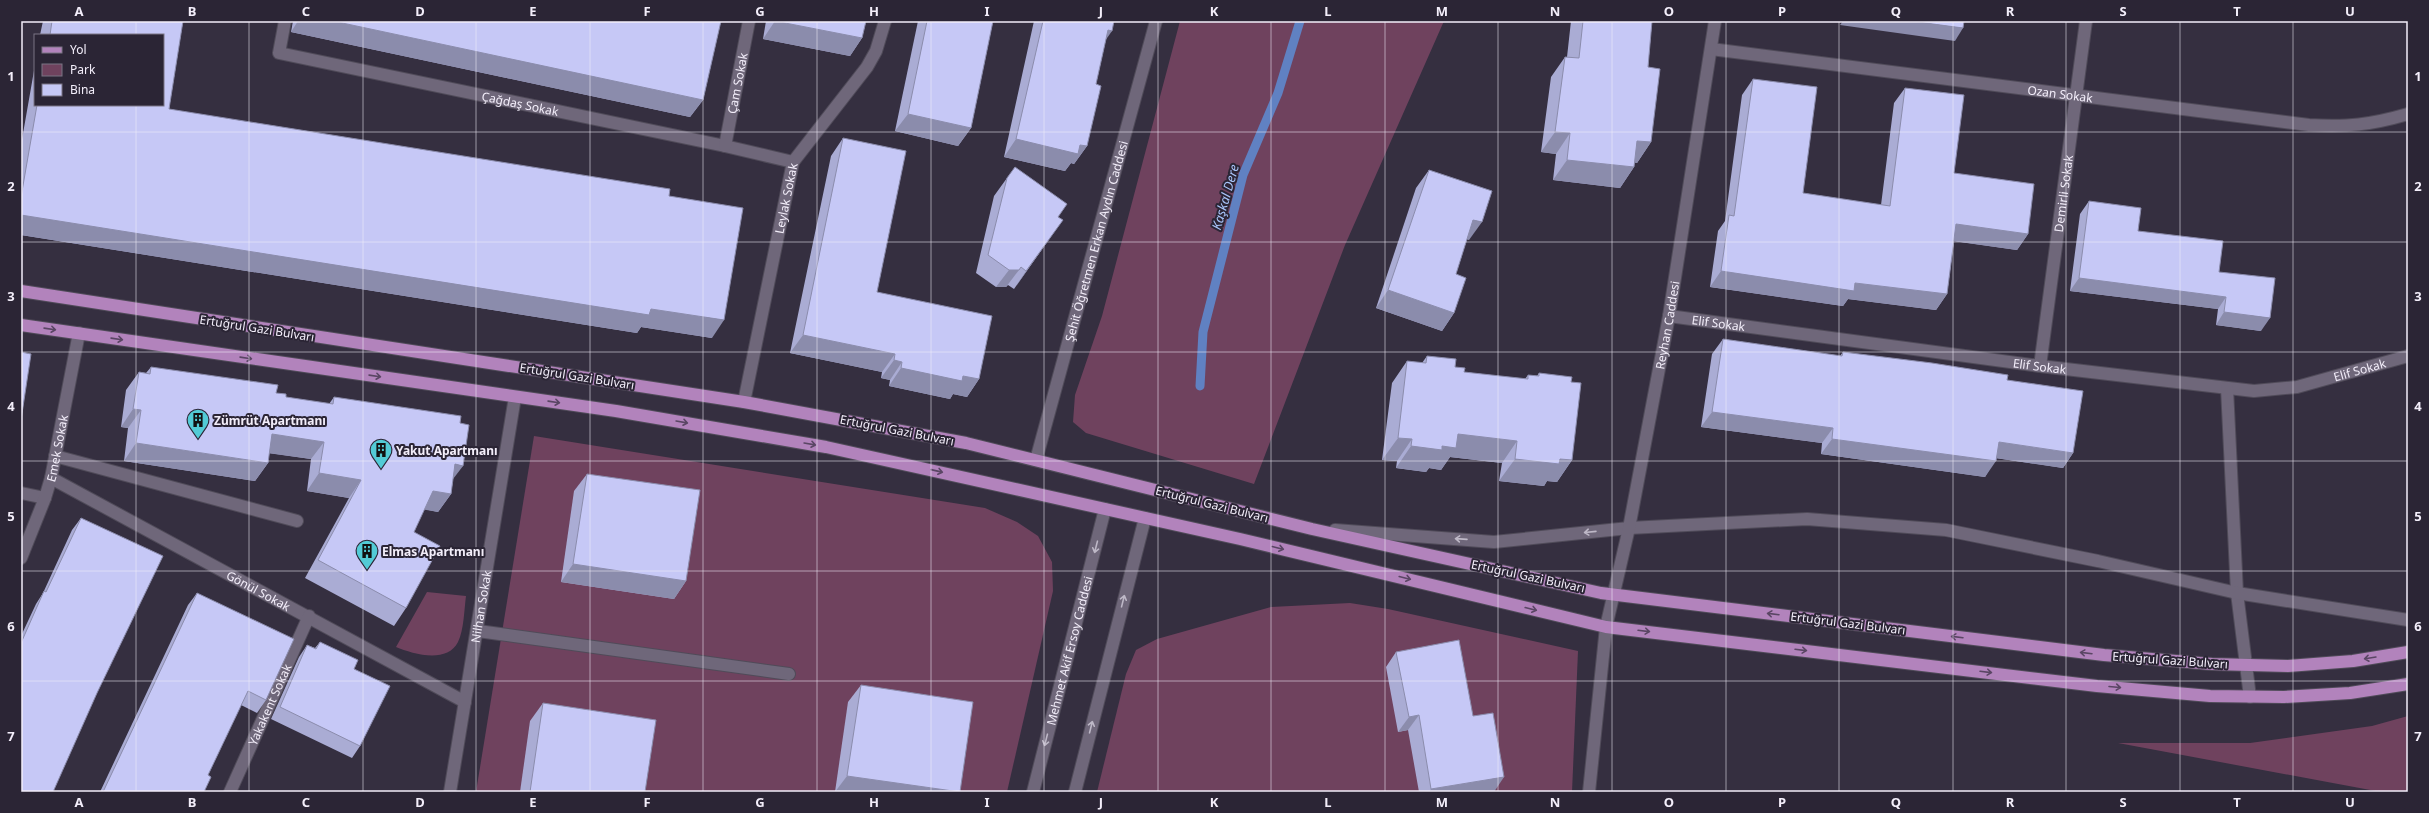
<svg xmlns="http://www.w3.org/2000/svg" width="2429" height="813" font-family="'Noto Sans',sans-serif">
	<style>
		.green { fill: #6f425e }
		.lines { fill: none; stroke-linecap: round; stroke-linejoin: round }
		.stream { stroke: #6081c2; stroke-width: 9 }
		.minor-casing { stroke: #504b59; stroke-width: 14 }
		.major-casing { stroke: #504b59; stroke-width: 14 }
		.minor { stroke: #6f677a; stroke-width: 12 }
		.major { stroke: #b283bc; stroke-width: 12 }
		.wall { fill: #aaacd4 }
		.shaded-wall { fill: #8b8cac }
		.building { fill: #c6c8f6; stroke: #8b8cac }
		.oneway { stroke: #5a4664 }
		.oneway2 { stroke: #beb8c7 }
		.grid { fill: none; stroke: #f3eefa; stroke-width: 1; stroke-opacity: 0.55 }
		.labels { text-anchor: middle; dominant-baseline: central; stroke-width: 4; stroke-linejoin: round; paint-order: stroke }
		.street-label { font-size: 12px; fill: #f3eefa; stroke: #2b2535 }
		.poi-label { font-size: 12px; font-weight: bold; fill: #f3eefa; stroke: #2b2535; text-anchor: start }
		.water-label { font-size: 13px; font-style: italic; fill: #a8c4f9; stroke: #2b2535 }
		.neatline { fill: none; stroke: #f3eefa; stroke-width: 1.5 }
		.grid-label { font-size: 13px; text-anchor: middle; font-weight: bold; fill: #f3eefa }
	</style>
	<rect width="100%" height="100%" fill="#352f40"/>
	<g class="green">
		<polygon points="1180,21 1444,21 1345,245 1254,484 1086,433 1073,422 1075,395 1102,316"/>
		<polygon points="534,436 985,508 1017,522 1038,536 1052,562 1053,591 1007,792 476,792"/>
		<path d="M427,592L466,596C464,611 464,629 458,642C447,664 413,654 396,647Z"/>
		<polygon points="1350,603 1388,609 1578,651 1572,792 1097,792 1126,674 1136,650 1157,639 1271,607"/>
		<polygon points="2408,716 2408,792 2381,792 2118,743 2250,743 2372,726"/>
	</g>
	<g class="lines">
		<polyline class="stream" points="1200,386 1203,332 1243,175 1278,93 1300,21"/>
		<g class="minor-casing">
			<g id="minor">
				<path id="s1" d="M285,21L279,53L725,146L793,162"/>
				<path id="s2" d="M1711,49L2309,125C2348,127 2370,125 2408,114"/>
				<path id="s3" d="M725,146L749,21"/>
				<path id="s4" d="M1669,316L2040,366L2254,391L2297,387L2408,356"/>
				<path id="s5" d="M2040,366L2086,21"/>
				<polyline points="2227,388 2237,593 2250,697"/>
				<path id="s6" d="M744,402L793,162L867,67L876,51L885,21"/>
				<polyline points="55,456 297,521"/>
				<path id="s7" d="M1036,460L1156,21"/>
				<path id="s8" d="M51,478L465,702"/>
				<polyline points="21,493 45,498"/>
				<polyline points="1335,530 1494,542 1629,528 1807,519 1946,530 2098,561 2237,593 2408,620"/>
				<path id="s9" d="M21,558L45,498L51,478L79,333"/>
				<polyline points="478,631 789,674"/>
				<path id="s10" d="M230,792L309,616"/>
				<path id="s11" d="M450,792L515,397"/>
				<path id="s12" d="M1033,792L1105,509"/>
				<polyline points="1075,792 1145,518"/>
				<path id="s13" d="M1589,792L1606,627L1629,528L1669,316L1715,21"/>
			</g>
		</g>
		<g class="major-casing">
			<g id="major">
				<polyline points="21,291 744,402 966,443 1312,529 1601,593 2104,655 2212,664 2288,666 2353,661 2408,652"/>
				<polyline points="21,325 616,411 826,447 1240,539 1606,627 2097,686 2210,696 2284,697 2350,693 2408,684"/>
			</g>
		</g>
		<use href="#minor" class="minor"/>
		<use href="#major" class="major"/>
	</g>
	<g class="wall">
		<polygon points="43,21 183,21 169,109 669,196 712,338 641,327 637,333 21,235 21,145 35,65 35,105 163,105 163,35 40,35"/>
		<polygon points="293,21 721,21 703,100 690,117 291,32"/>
		<polygon points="766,21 866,21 862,38 850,56 763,39"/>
		<polygon points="918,21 993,21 971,128 958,146 895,131"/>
		<polygon points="1034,21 1114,21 1106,39 1096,84 1087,146 1074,164 1071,163 1065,171 1004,157"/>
		<polygon points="1571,21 1652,21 1648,67 1651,142 1637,163 1634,162 1634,167 1620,188 1553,180 1556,154 1541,152 1551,77 1565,57 1567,57"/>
		<polygon points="1753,79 1803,193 1881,205 1894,103 1905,88 1954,173 2028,234 2017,250 1954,241 1947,294 1936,310 1848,299 1843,306 1710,287 1718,231 1725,221 1742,95"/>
		<polygon points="843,138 877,292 979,379 967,397 953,394 950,399 889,386 890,380 881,378 882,372 790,353 831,156"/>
		<polygon points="1429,170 1469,240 1467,239 1456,274 1454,313 1442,331 1376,308 1416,188"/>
		<polygon points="1007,178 1058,217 1050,238 1014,289 1008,285 1006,287 996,287 976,273 994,196"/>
		<polygon points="2089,201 2138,231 2219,272 2261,331 2216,325 2218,309 2070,291 2080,214"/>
		<polygon points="1723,339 1840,356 1843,352 2007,380 2073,453 2063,468 1996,458 1985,477 1821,454 1822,443 1701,427 1712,354"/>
		<polygon points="1427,356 1455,367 1464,372 1525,379 1528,375 1537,376 1539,373 1571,382 1572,460 1557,482 1547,481 1544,486 1499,481 1502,463 1450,457 1441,470 1429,468 1426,472 1396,468 1397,461 1382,460 1392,383 1407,361 1422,363"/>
		<polygon points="151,367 276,393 286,397 329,404 334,397 453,480 451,494 438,512 424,509 414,532 406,608 394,626 305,578 349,498 307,491 311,459 269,453 268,463 255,481 124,461 128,428 121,427 126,390 139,372 146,373"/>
		<polygon points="587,474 686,581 674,599 561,582 574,491"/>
		<polygon points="81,518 97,693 21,792 21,636 36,604 43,593 72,530"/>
		<polygon points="197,593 266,700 257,713 241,705 208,775 204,792 100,792 188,605"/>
		<polygon points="320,642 354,669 360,746 352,758 271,719 299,657 307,645 315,648"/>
		<polygon points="1396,652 1473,716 1494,792 1419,792 1408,730 1398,732 1386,667"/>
		<polygon points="861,685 960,792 835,792 848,702"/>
		<polygon points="543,703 645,792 520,792 530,721"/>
	</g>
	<g class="shaded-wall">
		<polygon points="298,21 333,21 703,100 690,117 291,32"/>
		<polygon points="775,21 862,38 850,56 763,39"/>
		<polygon points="1843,21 1910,21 1963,28 1955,41 1840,25"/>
		<polygon points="1108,30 1112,31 1100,48"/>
		<polygon points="908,114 971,128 958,146 895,131"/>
		<polygon points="1555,132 1570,133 1556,154 1541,152"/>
		<polygon points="1016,139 1080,145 1087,146 1074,164 1071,163 1065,171 1004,157"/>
		<polygon points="1637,141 1651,142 1637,163 1623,161"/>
		<polygon points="1567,160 1634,167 1620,188 1553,180"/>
		<polygon points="21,215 651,309 724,320 712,338 641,327 637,333 21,235"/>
		<polygon points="1063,220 1050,238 1014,289 1026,271"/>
		<polygon points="1473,220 1482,222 1469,240 1461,237"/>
		<polygon points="1956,224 2028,234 2017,250 1945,240"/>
		<polygon points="1009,270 1019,270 1006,287 996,287"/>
		<polygon points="1721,271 1855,283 1947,294 1936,310 1848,299 1843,306 1710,287"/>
		<polygon points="2079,278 2226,297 2218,309 2070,291"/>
		<polygon points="1388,290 1454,313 1442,331 1376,308"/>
		<polygon points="2224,312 2270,318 2261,331 2216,325"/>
		<polygon points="803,335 895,354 882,372 790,353"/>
		<polygon points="894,360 902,362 890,380 881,378"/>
		<polygon points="901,368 963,376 979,379 967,397 953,394 950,399 889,386"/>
		<polygon points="133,409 141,410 128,428 121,427"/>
		<polygon points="1712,412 1833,428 1822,443 1701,427"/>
		<polygon points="272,434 324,442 311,459 260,452"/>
		<polygon points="1458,434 1517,441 1502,463 1450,457 1441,470 1429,468 1426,472 1396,468 1411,446 1442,446"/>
		<polygon points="1398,438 1412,439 1397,461 1382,460"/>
		<polygon points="1832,439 1996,461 1985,477 1821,454"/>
		<polygon points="1999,442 2073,453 2063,468 1988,457"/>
		<polygon points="136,443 268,463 255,481 124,461"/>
		<polygon points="1515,459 1560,459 1572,460 1557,482 1547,481 1544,486 1499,481"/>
		<polygon points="455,464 463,466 450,483"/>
		<polygon points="319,473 361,480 349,498 307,491"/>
		<polygon points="433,491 451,494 438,512 421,509"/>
		<polygon points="573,564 686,581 674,599 561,582"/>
		<polygon points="1419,715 1408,730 1398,732 1409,717"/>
		<polygon points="847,776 960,792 835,792"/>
		<polygon points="1504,777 1494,792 1429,792 1431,789"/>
	</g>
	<g class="building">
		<polygon points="52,21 183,21 169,109 670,189 669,196 743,208 724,320 651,309 649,315 21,215 21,197 37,105 163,105 163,35 50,35"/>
		<polygon points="333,21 721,21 703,100"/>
		<polygon points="775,21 866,21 862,38"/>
		<polygon points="927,21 993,21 971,128 908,114"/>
		<polygon points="1043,21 1114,21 1112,31 1108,30 1096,84 1101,86 1087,146 1080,145 1078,154 1016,139"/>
		<polygon points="1583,21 1652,21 1648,67 1660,69 1651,142 1637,141 1634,167 1567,160 1570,133 1555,132 1565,57 1579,58"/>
		<polygon points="1910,21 1964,21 1963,28"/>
		<polygon points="1753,79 1817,87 1803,193 1890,206 1905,88 1964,95 1954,173 2034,184 2028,234 1956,224 1947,294 1855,283 1854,291 1721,271 1729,215 1734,216"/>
		<polygon points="843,138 906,151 877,292 992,316 979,379 963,376 962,381 901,368 902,362 894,360 895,354 803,335"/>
		<polygon points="1015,167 1067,204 1058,217 1063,220 1026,271 1021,267 1019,270 1009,270 988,255 1007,178"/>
		<polygon points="1429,170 1492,191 1482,222 1473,220 1456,274 1466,278 1454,313 1388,290"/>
		<polygon points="2089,201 2141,208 2138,231 2223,241 2219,272 2275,278 2270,318 2224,312 2226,297 2079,278"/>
		<polygon points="1723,339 1842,356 1843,352 1932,363 2008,375 2007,380 2083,391 2073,453 1999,442 1996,461 1832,439 1833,428 1712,412"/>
		<polygon points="21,352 31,354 21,420"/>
		<polygon points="1427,356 1456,359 1455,367 1465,368 1464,372 1528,379 1528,375 1539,376 1539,373 1572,377 1571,382 1581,383 1572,460 1560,459 1559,464 1515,459 1517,441 1458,434 1456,448 1442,446 1442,450 1411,446 1412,439 1398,438 1407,361 1426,363"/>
		<polygon points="151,367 278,385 276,393 286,394 286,397 333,404 334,397 461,416 460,423 469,425 463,466 455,464 451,494 433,491 414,532 440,546 406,608 318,560 361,480 319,473 324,442 272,434 268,463 136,443 141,410 133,409 139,372 150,374"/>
		<polygon points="587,474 700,490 686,581 573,564"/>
		<polygon points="81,518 163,556 97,693 53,792 21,792 21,643 44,591 46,592"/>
		<polygon points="197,593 294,639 266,700 248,691 208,775 211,777 204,792 103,792"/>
		<polygon points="1459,640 1473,716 1493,713 1504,777 1431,789 1419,715 1409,717 1396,652"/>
		<polygon points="320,642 358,660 354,669 390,686 360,746 280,707 307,645 316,649"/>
		<polygon points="861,685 973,702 960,792 847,776"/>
		<polygon points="543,703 656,720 645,792 530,792"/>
	</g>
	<defs><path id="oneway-shaft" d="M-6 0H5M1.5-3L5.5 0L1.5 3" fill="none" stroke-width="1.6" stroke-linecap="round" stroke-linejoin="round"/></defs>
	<g class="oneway">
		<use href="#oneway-shaft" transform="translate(50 329) rotate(8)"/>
		<use href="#oneway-shaft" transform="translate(117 339) rotate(8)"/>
		<use href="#oneway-shaft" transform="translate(246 358) rotate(8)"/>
		<use href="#oneway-shaft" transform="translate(375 376) rotate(8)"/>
		<use href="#oneway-shaft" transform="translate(554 402) rotate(8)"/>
		<use href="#oneway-shaft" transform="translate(682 422) rotate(10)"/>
		<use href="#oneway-shaft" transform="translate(810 444) rotate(10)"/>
		<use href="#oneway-shaft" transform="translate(937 471) rotate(13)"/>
		<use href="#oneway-shaft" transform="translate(1278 548) rotate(14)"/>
		<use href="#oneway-shaft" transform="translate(1405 578) rotate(14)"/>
		<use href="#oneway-shaft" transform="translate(1531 609) rotate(14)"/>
		<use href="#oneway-shaft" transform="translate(1773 614) rotate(-173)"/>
		<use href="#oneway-shaft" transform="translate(1644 631) rotate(7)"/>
		<use href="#oneway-shaft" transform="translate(1957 637) rotate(-173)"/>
		<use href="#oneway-shaft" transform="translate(1801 650) rotate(7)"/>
		<use href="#oneway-shaft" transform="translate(2086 653) rotate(-173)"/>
		<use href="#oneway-shaft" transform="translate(2370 658) rotate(171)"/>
		<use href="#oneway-shaft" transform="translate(1986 672) rotate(7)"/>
		<use href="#oneway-shaft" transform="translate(2115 687) rotate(5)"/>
	</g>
	<g class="oneway2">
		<use href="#oneway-shaft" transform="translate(1590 532) rotate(174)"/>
		<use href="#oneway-shaft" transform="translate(1461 539) rotate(-176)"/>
		<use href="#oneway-shaft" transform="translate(1096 547) rotate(104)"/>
		<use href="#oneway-shaft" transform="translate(1123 601) rotate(-76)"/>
		<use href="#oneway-shaft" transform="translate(1091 727) rotate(-76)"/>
		<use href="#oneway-shaft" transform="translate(1046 740) rotate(104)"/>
	</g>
	<path class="grid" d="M136,21V35M249,21V792M363,21V792M476,21V792M590,21V792M703,21V792M817,21V792M931,21V792M1044,21V792M1158,21V792M1271,21V792M1385,21V792M1498,21V792M1612,21V792M1726,21V792M1839,21V792M1953,21V792M2066,21V792M2180,21V792M2293,21V792M136,105V792M21,132H2408M21,242H2408M21,352H2408M21,461H2408M21,571H2408M21,681H2408"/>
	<defs>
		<g id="building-pin" transform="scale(1.15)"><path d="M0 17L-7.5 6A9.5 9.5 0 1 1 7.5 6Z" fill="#52cbd6" stroke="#2b2535"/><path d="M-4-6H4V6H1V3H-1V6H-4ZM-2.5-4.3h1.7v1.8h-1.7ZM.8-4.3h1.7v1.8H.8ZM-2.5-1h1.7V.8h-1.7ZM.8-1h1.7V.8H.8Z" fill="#111"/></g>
	</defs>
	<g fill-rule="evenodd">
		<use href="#building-pin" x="198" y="420"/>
		<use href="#building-pin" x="381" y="450"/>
		<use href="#building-pin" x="367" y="551"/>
	</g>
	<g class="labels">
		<g class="street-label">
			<text stroke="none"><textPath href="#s3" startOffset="64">Çam Sokak</textPath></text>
			<text stroke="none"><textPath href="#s2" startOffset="352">Ozan Sokak</textPath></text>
			<text stroke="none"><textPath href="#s1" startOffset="279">Çağdaş Sokak</textPath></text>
			<text stroke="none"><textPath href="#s5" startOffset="174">Demirli Sokak</textPath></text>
			<text stroke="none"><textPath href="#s6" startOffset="208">Leylak Sokak</textPath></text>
			<text stroke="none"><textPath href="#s7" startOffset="227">Şehit Öğretmen Erkan Aydın Caddesi</textPath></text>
			<text stroke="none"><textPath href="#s4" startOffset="50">Elif Sokak</textPath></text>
			<text stroke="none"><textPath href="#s13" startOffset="474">Reyhan Caddesi</textPath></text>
			<text transform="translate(257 328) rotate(9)">Ertuğrul Gazi Bulvarı</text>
			<text stroke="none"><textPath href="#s4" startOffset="374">Elif Sokak</textPath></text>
			<text stroke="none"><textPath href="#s4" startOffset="698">Elif Sokak</textPath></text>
			<text transform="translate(577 376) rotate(9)">Ertuğrul Gazi Bulvarı</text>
			<text transform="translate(897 430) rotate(11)">Ertuğrul Gazi Bulvarı</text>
			<text stroke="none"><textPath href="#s9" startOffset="116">Emek Sokak</textPath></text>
			<text transform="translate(1212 504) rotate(14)">Ertuğrul Gazi Bulvarı</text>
			<text transform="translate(1528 576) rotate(12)">Ertuğrul Gazi Bulvarı</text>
			<text stroke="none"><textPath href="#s8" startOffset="236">Gönül Sokak</textPath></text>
			<text stroke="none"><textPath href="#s11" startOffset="188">Nilhan Sokak</textPath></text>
			<text transform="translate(1848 623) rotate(7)">Ertuğrul Gazi Bulvarı</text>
			<text stroke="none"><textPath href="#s12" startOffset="146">Mehmet Akif Ersoy Caddesi</textPath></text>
			<text transform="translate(2170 660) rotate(4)">Ertuğrul Gazi Bulvarı</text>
			<text stroke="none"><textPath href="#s10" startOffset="96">Yakakent Sokak</textPath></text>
		</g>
		<g class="poi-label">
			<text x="214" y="420">Zümrüt Apartmanı</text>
			<text x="396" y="450">Yakut Apartmanı</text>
			<text x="382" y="551">Elmas Apartmanı</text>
		</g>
		<g class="water-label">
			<text transform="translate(1225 197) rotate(-74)">Kaşkal Dere</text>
		</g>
	</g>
	<rect width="2429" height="813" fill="none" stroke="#2b2535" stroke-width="44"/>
	<rect x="34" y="34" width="130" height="72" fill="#2b2535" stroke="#7b7584"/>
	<rect x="42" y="47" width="20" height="6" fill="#b283bc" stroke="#7b7584"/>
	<text x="70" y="54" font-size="12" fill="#f3eefa">Yol</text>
	<rect x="42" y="64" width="20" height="12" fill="#6f425e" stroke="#7b7584"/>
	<text x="70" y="74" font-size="12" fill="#f3eefa">Park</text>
	<rect x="42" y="84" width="20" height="12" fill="#c6c8f6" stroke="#7b7584"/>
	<text x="70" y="94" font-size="12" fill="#f3eefa">Bina</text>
	<rect x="22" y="22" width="2385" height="769" class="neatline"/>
	<g class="grid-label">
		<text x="79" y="16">A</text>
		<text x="192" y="16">B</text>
		<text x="306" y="16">C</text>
		<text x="420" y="16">D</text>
		<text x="533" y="16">E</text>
		<text x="647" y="16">F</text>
		<text x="760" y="16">G</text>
		<text x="874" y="16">H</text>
		<text x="987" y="16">I</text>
		<text x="1101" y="16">J</text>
		<text x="1214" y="16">K</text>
		<text x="1328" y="16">L</text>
		<text x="1442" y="16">M</text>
		<text x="1555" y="16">N</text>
		<text x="1669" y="16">O</text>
		<text x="1782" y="16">P</text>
		<text x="1896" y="16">Q</text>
		<text x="2010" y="16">R</text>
		<text x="2123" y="16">S</text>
		<text x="2237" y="16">T</text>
		<text x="2350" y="16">U</text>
		<text x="11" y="81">1</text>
		<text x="2418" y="81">1</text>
		<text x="11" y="191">2</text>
		<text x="2418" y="191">2</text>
		<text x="11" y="301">3</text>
		<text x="2418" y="301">3</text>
		<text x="11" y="411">4</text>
		<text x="2418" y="411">4</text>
		<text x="11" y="521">5</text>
		<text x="2418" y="521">5</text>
		<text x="11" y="631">6</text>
		<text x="2418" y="631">6</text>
		<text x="11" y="741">7</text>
		<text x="2418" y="741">7</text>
		<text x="79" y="807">A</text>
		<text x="192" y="807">B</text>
		<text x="306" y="807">C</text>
		<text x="420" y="807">D</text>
		<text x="533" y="807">E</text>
		<text x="647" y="807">F</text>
		<text x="760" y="807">G</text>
		<text x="874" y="807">H</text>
		<text x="987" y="807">I</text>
		<text x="1101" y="807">J</text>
		<text x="1214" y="807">K</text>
		<text x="1328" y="807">L</text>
		<text x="1442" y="807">M</text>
		<text x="1555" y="807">N</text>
		<text x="1669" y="807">O</text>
		<text x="1782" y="807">P</text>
		<text x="1896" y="807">Q</text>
		<text x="2010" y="807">R</text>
		<text x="2123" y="807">S</text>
		<text x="2237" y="807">T</text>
		<text x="2350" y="807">U</text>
	</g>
</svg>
